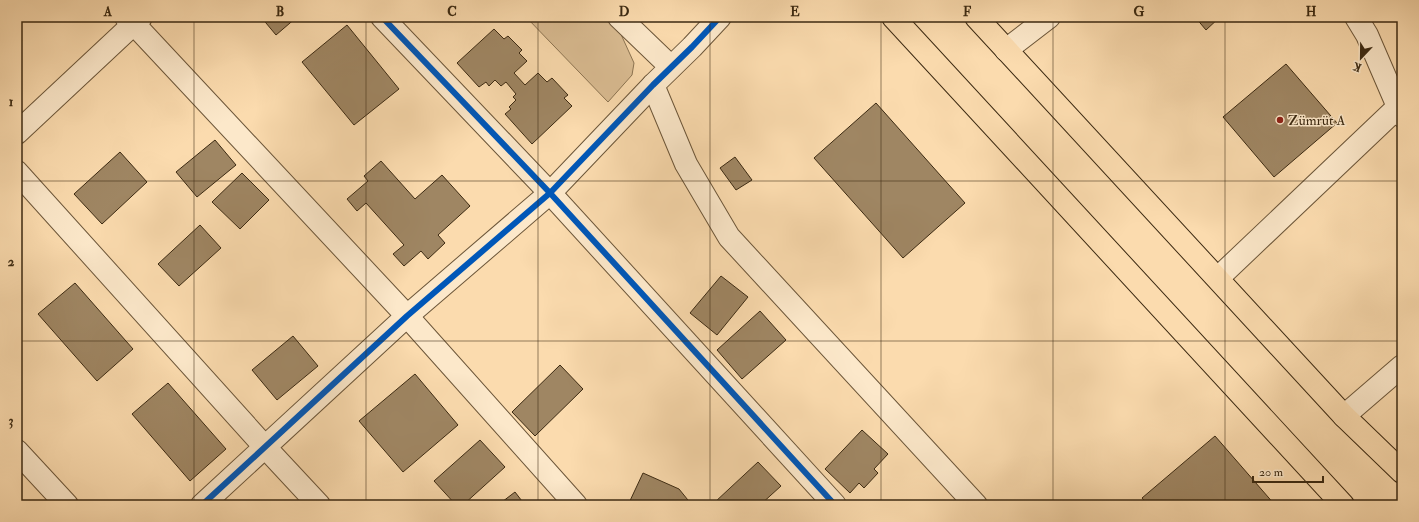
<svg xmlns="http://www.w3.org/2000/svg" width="1419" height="522" font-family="'IM FELL Double Pica',serif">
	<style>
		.green { fill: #dbbd93; stroke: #8c7452 }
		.building { fill: #9f8663; stroke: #3c2a12 }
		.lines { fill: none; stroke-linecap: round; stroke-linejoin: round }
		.minor-casing { stroke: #6c5639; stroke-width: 24 }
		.major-casing { stroke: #3c2a12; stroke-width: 24 }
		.minor { stroke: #fce8ca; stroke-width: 22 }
		.major { stroke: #fbdbae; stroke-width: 22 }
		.cycleway-casing { stroke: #fce8ca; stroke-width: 8 }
		.cycleway { stroke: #0057b8; stroke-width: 6 }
		.grid { fill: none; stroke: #3c2a12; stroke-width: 1; stroke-opacity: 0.55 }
		.poi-dot { fill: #8f2418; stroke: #fce8ca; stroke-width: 1.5 }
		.labels { text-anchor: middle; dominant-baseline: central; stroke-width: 3; stroke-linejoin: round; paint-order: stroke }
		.poi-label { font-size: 14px; fill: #3c2a12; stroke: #fce8ca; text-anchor: start }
		.neatline { fill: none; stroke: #3c2a12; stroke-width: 1.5 }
		.grid-label { font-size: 13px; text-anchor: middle; font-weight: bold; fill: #3c2a12 }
	</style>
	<rect width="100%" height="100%" fill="#fbdbae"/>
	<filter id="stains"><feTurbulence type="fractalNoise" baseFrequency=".005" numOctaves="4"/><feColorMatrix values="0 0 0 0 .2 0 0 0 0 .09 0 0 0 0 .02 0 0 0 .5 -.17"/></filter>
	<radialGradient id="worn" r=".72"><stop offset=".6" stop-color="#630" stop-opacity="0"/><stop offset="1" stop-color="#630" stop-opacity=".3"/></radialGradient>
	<polygon class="green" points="526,17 604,17 619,30 634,63 632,75 608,102"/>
	<g class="building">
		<polygon points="261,17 297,17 276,35"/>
		<polygon points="1195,17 1220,17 1206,30"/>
		<polygon points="347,25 399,89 354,125 302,62"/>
		<polygon points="494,29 504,39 508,36 522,50 519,53 527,61 514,73 525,85 538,73 547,82 552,78 568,95 564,98 572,106 532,144 505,114 511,109 509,107 516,100 513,97 516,94 506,82 501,86 495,80 489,86 486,82 479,87 457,63"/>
		<polygon points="17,36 22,40 17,46"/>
		<polygon points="1286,64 1337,123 1274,177 1223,117"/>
		<polygon points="876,103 965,203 903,258 814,158"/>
		<polygon points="215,140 236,165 197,197 176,172"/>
		<polygon points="120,152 147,182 102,224 74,194"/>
		<polygon points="735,157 752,180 736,190 720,168"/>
		<polygon points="381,161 415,199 442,175 470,206 438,235 445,243 428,259 421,251 404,266 393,254 404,245 366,203 357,211 347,199 368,181 364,176"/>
		<polygon points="242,173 269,200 240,229 212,202"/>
		<polygon points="200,225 221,248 179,286 158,264"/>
		<polygon points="721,276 748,297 717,335 690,313"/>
		<polygon points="75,283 133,349 97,381 38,314"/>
		<polygon points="760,311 786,340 742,379 717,350"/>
		<polygon points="293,336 318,366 277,400 252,370"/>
		<polygon points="560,365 583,389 535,436 512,412"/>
		<polygon points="415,374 458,425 403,472 359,421"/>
		<polygon points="168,383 226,449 190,481 132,414"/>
		<polygon points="862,430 888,454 874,469 878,473 864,488 859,483 850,493 825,469"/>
		<polygon points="1215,436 1275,505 1148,505 1142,498"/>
		<polygon points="480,440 505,467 463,505 456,505 434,481"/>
		<polygon points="758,462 781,486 760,505 718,505 715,502"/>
		<polygon points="643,473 679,489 692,505 628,505"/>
		<polygon points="515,492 525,505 498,505"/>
	</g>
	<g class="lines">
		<g class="minor-casing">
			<g id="minor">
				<polyline points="126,17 134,24 407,316 576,505"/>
				<polyline points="382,17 550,193 835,505"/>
				<polyline points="619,17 671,67"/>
				<polyline points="1356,17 1367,35 1402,116"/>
				<polyline points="1006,50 1049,17"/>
				<polyline points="653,85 686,164 729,237 976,505"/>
				<polyline points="17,133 141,17"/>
				<polyline points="17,172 265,447 319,505"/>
				<polyline points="1218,278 1398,107"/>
				<polyline points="1344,416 1402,366"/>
				<polyline points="17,451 67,505"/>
				<polyline points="202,505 407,316 550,193 653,85 692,47 720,17"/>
			</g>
		</g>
		<g class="major-casing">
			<g id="major">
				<polyline points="893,17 1343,505"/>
				<polyline points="976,17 1344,416 1402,472"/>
			</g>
		</g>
		<use href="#minor" class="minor"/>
		<use href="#major" class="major"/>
		<g class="cycleway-casing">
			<g id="cycleway">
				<polyline points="382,17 550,193 835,505"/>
				<polyline points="202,505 407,316 550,193 653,85 692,47 720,17"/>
			</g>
		</g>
		<use href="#cycleway" class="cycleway"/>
	</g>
	<path class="grid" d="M194,17V505M366,17V505M538,17V505M710,17V505M881,17V505M1053,17V505M1225,17V505M17,181H1402M17,341H1402"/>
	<circle class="poi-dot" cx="1280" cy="120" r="4"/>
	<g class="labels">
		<g class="poi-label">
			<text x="1288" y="120">Zümrüt A</text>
		</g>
	</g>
	<rect width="1419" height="522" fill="none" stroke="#fbdbae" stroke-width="44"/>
	<g transform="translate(1361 58) rotate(202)" stroke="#fce8ca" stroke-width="3" paint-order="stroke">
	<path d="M0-3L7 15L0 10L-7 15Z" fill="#3c2a12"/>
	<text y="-6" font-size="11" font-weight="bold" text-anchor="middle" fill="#3c2a12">K</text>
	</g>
	<path d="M1253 476v6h70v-6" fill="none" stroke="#3c2a12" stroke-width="2"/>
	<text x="1259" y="476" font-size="12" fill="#3c2a12" stroke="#fce8ca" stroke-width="3" paint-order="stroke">20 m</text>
	<rect x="22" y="22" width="1375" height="478" class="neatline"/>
	<g class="grid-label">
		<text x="108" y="16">A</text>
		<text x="280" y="16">B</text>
		<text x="452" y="16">C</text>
		<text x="624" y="16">D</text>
		<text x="795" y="16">E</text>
		<text x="967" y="16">F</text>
		<text x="1139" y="16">G</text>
		<text x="1311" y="16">H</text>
		<text x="11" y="106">1</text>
		<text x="11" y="266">2</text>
		<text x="11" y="425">3</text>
	</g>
	<rect width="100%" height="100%" filter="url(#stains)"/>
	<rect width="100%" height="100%" fill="url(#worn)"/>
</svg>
